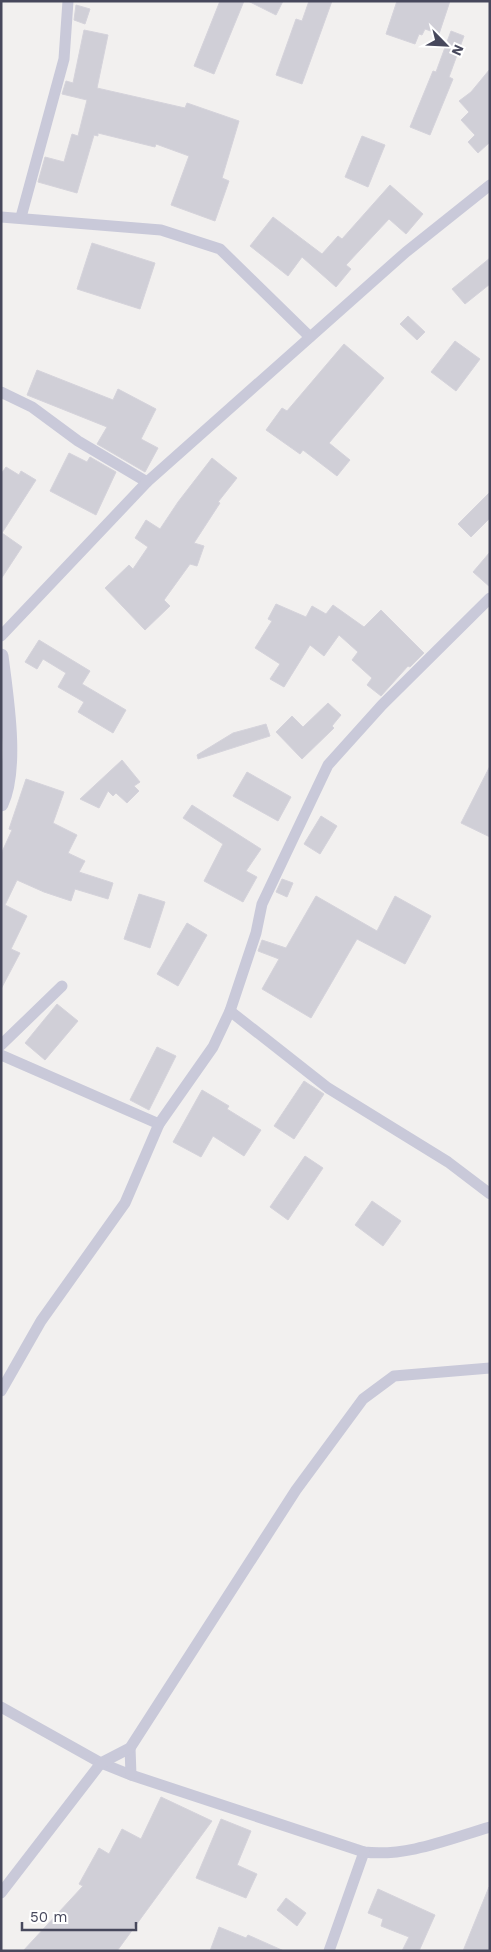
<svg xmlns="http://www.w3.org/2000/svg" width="491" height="1952" font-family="'Work Sans',sans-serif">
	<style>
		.building { fill: #d0cfd7; stroke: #d5d3db }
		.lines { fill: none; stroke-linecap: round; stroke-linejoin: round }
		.minor { stroke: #c9c9d9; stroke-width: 11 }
		.tertiary { stroke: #c9c9d9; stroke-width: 15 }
	</style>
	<rect width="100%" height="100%" fill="#f2f0ef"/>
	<g class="building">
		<polygon points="220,1 244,1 214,74 194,66"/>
		<polygon points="248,1 283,1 276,15"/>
		<polygon points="309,1 332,1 302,84 276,75 296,19 302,21"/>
		<polygon points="397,1 450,1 439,34 425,29 422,35 419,34 415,44 386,34"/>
		<polygon points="76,5 90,9 85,24 74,20"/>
		<polygon points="84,30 108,35 97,88 185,108 187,103 239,121 222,178 229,181 215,221 171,205 189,156 156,144 155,147 98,133 98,136 94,135 77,193 38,182 45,157 64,162 72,134 78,136 87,100 62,94 66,81 73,83"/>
		<polygon points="451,31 464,36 449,77 453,79 430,135 410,127 433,71 436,72"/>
		<polygon points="490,69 490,142 478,153 468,142 475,135 461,120 469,112 459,101 471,92"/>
		<polygon points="362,136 385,145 368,187 345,177"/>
		<polygon points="390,185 423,214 406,234 389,219 346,265 351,269 336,287 302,257 288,276 250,246 273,217 322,254 338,236 342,239"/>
		<polygon points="92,243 155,263 140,309 77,289"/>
		<polygon points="490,258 490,284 465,304 452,289"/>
		<polygon points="408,316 425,332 417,340 400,324"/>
		<polygon points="455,341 480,359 456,391 431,372"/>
		<polygon points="344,344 384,378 329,443 350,460 337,476 303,450 300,454 266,430 282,408 287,411"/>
		<polygon points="37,370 113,400 118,389 156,409 141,439 158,448 145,472 97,444 107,427 27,395"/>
		<polygon points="69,453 87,462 90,457 116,472 96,515 50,491"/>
		<polygon points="212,458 237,478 218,502 220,503 194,543 204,546 197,566 190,564 164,600 170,606 145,630 105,588 129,565 133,569 148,547 135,538 146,520 160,529 178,502"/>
		<polygon points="6,467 19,475 21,471 36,480 2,533 22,547 1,579 1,474"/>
		<polygon points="490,492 490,518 471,537 458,524"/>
		<polygon points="490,552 490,587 473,572"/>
		<polygon points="276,604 306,617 312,606 326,614 333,605 364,627 381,610 424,653 410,667 408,666 381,696 367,685 372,678 352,660 358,652 339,635 324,656 310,645 284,687 270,679 280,664 255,648 272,621 268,619"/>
		<polygon points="39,640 90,671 82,684 126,710 113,733 78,712 84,702 58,687 66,673 43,659 37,669 25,662"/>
		<polygon points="328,703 341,715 332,726 334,728 302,759 276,732 292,716 303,727"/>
		<polygon points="266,724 270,736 198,759 197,755 233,733"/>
		<polygon points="122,760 140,782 134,786 139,791 127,803 116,793 113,796 108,791 99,808 80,799"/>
		<polygon points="490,766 490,837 461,823"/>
		<polygon points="247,772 291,797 278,821 233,796"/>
		<polygon points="26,779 64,792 53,823 77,835 68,853 85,861 79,872 113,883 108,899 75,889 71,901 44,892 17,880 5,905 27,916 11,949 20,953 1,989 1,854 12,830 9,829"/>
		<polygon points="192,805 261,849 246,871 257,877 243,902 204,881 223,844 183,818"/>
		<polygon points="321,816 337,826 320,854 304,844"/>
		<polygon points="282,879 293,883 287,897 276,892"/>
		<polygon points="139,894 165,902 150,948 124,939"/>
		<polygon points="316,896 377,931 395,896 431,916 405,964 357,939 311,1018 262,989 279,959 258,951 262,940 286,948"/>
		<polygon points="187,923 207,935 178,986 157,974"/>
		<polygon points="57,1004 78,1021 45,1060 25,1043"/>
		<polygon points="157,1047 176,1056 149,1110 130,1100"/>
		<polygon points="304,1081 324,1094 294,1139 274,1126"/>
		<polygon points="202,1090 229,1106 227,1109 261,1130 244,1156 213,1136 201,1157 173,1142"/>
		<polygon points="305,1156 323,1168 288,1220 270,1207"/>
		<polygon points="372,1201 401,1221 383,1246 355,1225"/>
		<polygon points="161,1797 212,1821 117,1951 23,1951 83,1886 79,1884 99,1848 109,1854 122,1829 141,1839"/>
		<polygon points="221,1819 251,1831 237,1865 257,1874 246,1898 196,1878"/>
		<polygon points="489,1887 490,1951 463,1951"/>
		<polygon points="378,1889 435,1915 419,1951 402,1951 409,1937 381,1926 383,1919 368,1913"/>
		<polygon points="286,1898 306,1913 297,1926 277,1910"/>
		<polygon points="219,1927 246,1938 248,1935 284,1951 210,1951"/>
	</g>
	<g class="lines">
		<g class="minor">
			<polyline points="1,217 161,230 220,249 310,337"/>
			<polyline points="21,217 64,59 68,1"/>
			<polyline points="1,392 32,407 78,441 147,482"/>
			<polyline points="1,636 147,482 406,252 490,185"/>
			<polyline points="230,1011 328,1088 448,1162 490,1194"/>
			<polyline points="1,1045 62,986"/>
			<polyline points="1,1055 159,1124"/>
			<polyline points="1,1391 41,1321 125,1203 159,1124 213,1047 230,1011 256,933 262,904 328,765 382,705 490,598"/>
			<path d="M1,1707L101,1763L131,1775L364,1852C407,1857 449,1839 490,1827"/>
			<polyline points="130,1748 131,1775"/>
			<polyline points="1,1893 101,1763 130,1748 296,1490 363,1399 394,1376 490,1368"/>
			<polyline points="329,1951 364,1852"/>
		</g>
		<path class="tertiary" d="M1,656C6,696 18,768 1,804"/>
	</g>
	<rect width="491" height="1952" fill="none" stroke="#47485c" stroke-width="5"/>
	<g transform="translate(446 45) rotate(114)" stroke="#ffffff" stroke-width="4" paint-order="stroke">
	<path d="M0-4L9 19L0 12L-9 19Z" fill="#47485c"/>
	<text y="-8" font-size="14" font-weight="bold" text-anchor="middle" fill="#47485c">N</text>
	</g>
	<path d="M22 1922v8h114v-8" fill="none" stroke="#47485c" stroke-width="2.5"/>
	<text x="30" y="1922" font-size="15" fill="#47485c" stroke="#ffffff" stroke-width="4" paint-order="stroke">50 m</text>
</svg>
